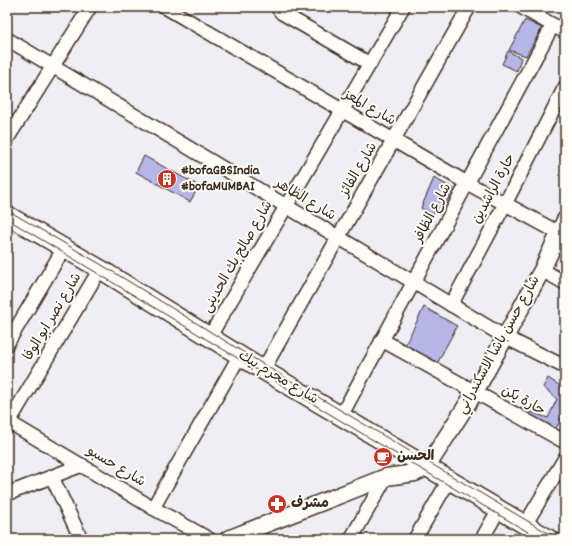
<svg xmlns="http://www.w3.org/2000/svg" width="572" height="546" font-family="Dekko,'Playpen Sans Arabic',sans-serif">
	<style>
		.building { fill: #b6b6e7; stroke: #3b2a1e }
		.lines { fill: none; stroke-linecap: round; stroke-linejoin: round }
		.minor-casing { stroke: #3b2a1e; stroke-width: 16 }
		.tertiary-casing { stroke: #3b2a1e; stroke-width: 19 }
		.secondary-casing { stroke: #3b2a1e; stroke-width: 21 }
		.minor { stroke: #fdfcf7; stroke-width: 13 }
		.tertiary { stroke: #fdfcf7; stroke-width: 16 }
		.secondary { stroke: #fdfcf7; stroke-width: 18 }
		.tram { stroke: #3b2a1e; stroke-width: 1 }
		.labels { text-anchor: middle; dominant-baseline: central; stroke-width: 4; stroke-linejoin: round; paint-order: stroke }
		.street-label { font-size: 14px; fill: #3b2a1e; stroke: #fdfcf7 }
		.poi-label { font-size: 14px; font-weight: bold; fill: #3b2a1e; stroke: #fdfcf7; text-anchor: start }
	</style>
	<rect width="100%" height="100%" fill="#efeef4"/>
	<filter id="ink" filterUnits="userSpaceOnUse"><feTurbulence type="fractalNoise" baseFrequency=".025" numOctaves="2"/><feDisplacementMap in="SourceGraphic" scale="8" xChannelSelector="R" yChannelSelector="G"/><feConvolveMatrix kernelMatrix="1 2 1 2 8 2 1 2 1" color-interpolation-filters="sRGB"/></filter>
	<g filter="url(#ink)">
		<g class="building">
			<polygon points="525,20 542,28 526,56 509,50"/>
			<polygon points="508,51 521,58 517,71 502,64"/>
			<polygon points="144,156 199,186 190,202 136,172"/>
			<polygon points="434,178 454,189 440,214 435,210 433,215 421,208"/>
			<polygon points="424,307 457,326 431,375 399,357"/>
			<polygon points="548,378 565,389 565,412 555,430 514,417 517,407 548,418 557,399 543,387"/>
		</g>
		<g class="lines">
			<g class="minor-casing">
				<g id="minor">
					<polyline points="165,7 467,183 559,233"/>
					<polyline points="277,7 282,13 370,64"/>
					<polyline points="521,7 565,32"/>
					<polyline points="7,39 505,337 565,367"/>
					<polyline points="7,139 90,7"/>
					<polyline points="542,270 565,283"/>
					<polyline points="451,305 505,204 565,87"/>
					<polyline points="210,336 403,7"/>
					<polyline points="382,340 565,442"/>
					<polyline points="7,344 64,248"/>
					<polyline points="263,370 469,7"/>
					<polyline points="341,416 553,25"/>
					<polyline points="7,421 153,508 209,539"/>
					<polyline points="9,422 100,269"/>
					<polyline points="52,477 81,539"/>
					<polyline points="7,494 82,465"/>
					<polyline points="153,508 240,355"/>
					<polyline points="525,525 565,458"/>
					<polyline points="351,539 386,477"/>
					<polyline points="415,539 449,480"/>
					<polyline points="482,539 499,509"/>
				</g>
			</g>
			<g class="tertiary-casing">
				<polyline id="tertiary" points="228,539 386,477 415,473 427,467 475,392 542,270 565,220"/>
			</g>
			<g class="secondary-casing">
				<polyline id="secondary" points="7,215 100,269 263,370 549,539"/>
			</g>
			<use href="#minor" class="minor"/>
			<use href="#tertiary" class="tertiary"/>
			<use href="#secondary" class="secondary"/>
			<g class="tram">
				<polyline points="7,210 102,265 266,366 558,539"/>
				<path d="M7,219C185,325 361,435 540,539"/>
			</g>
		</g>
	</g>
	<defs>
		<g id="building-disc" transform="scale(1)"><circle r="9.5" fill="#c8321e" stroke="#fdfcf7"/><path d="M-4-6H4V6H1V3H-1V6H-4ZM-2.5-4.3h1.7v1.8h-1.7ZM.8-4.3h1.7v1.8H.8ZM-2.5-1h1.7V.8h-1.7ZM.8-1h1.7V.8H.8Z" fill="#fff"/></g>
		<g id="cafe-disc" transform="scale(1)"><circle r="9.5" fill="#c8321e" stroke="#fdfcf7"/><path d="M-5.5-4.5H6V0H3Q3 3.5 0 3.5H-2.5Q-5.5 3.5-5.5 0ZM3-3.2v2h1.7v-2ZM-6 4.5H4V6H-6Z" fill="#fff"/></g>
		<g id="pharmacy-disc" transform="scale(1)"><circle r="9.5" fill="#c8321e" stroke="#fdfcf7"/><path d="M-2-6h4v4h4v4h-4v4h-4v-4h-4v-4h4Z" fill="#fff"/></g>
	</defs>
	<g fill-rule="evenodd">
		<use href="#building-disc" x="167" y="179"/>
		<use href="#cafe-disc" x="383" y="457"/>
		<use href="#pharmacy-disc" x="277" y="504"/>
	</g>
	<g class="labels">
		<g class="street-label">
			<text transform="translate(369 108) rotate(30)">شارع المعز</text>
			<text transform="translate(359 170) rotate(-60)">شارع الفائز</text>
			<text transform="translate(494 189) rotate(-62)">حارة الراشدين</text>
			<text transform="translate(305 200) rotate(31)">شارع الظاهر</text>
			<text transform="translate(433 213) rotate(-62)">شارع الظافر</text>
			<text transform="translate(238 257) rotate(-60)">شارع صالح بك الحدينى</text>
			<text transform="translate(53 317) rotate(-59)">شارع نصر ابو الوفا</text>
			<text transform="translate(499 345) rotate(-61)">شارع حسن باشا الاسكندراني</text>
			<text transform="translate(278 378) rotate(31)">شارع محرم بيك</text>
			<text transform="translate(523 401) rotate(29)">حارة يكن</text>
			<text transform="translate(116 467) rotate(31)">شارع حسبو</text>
		</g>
		<g class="poi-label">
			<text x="181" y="171">#bofaGBSIndia<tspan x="181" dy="16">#bofaMUMBAI</tspan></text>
			<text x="397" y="457">الحسن</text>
			<text x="291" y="504">مشرف</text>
		</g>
	</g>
	<rect width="572" height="546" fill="none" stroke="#fdfcf7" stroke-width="24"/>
	<rect x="12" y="12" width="548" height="522" fill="none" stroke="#3b2a1e" stroke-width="1.5" filter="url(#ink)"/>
</svg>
